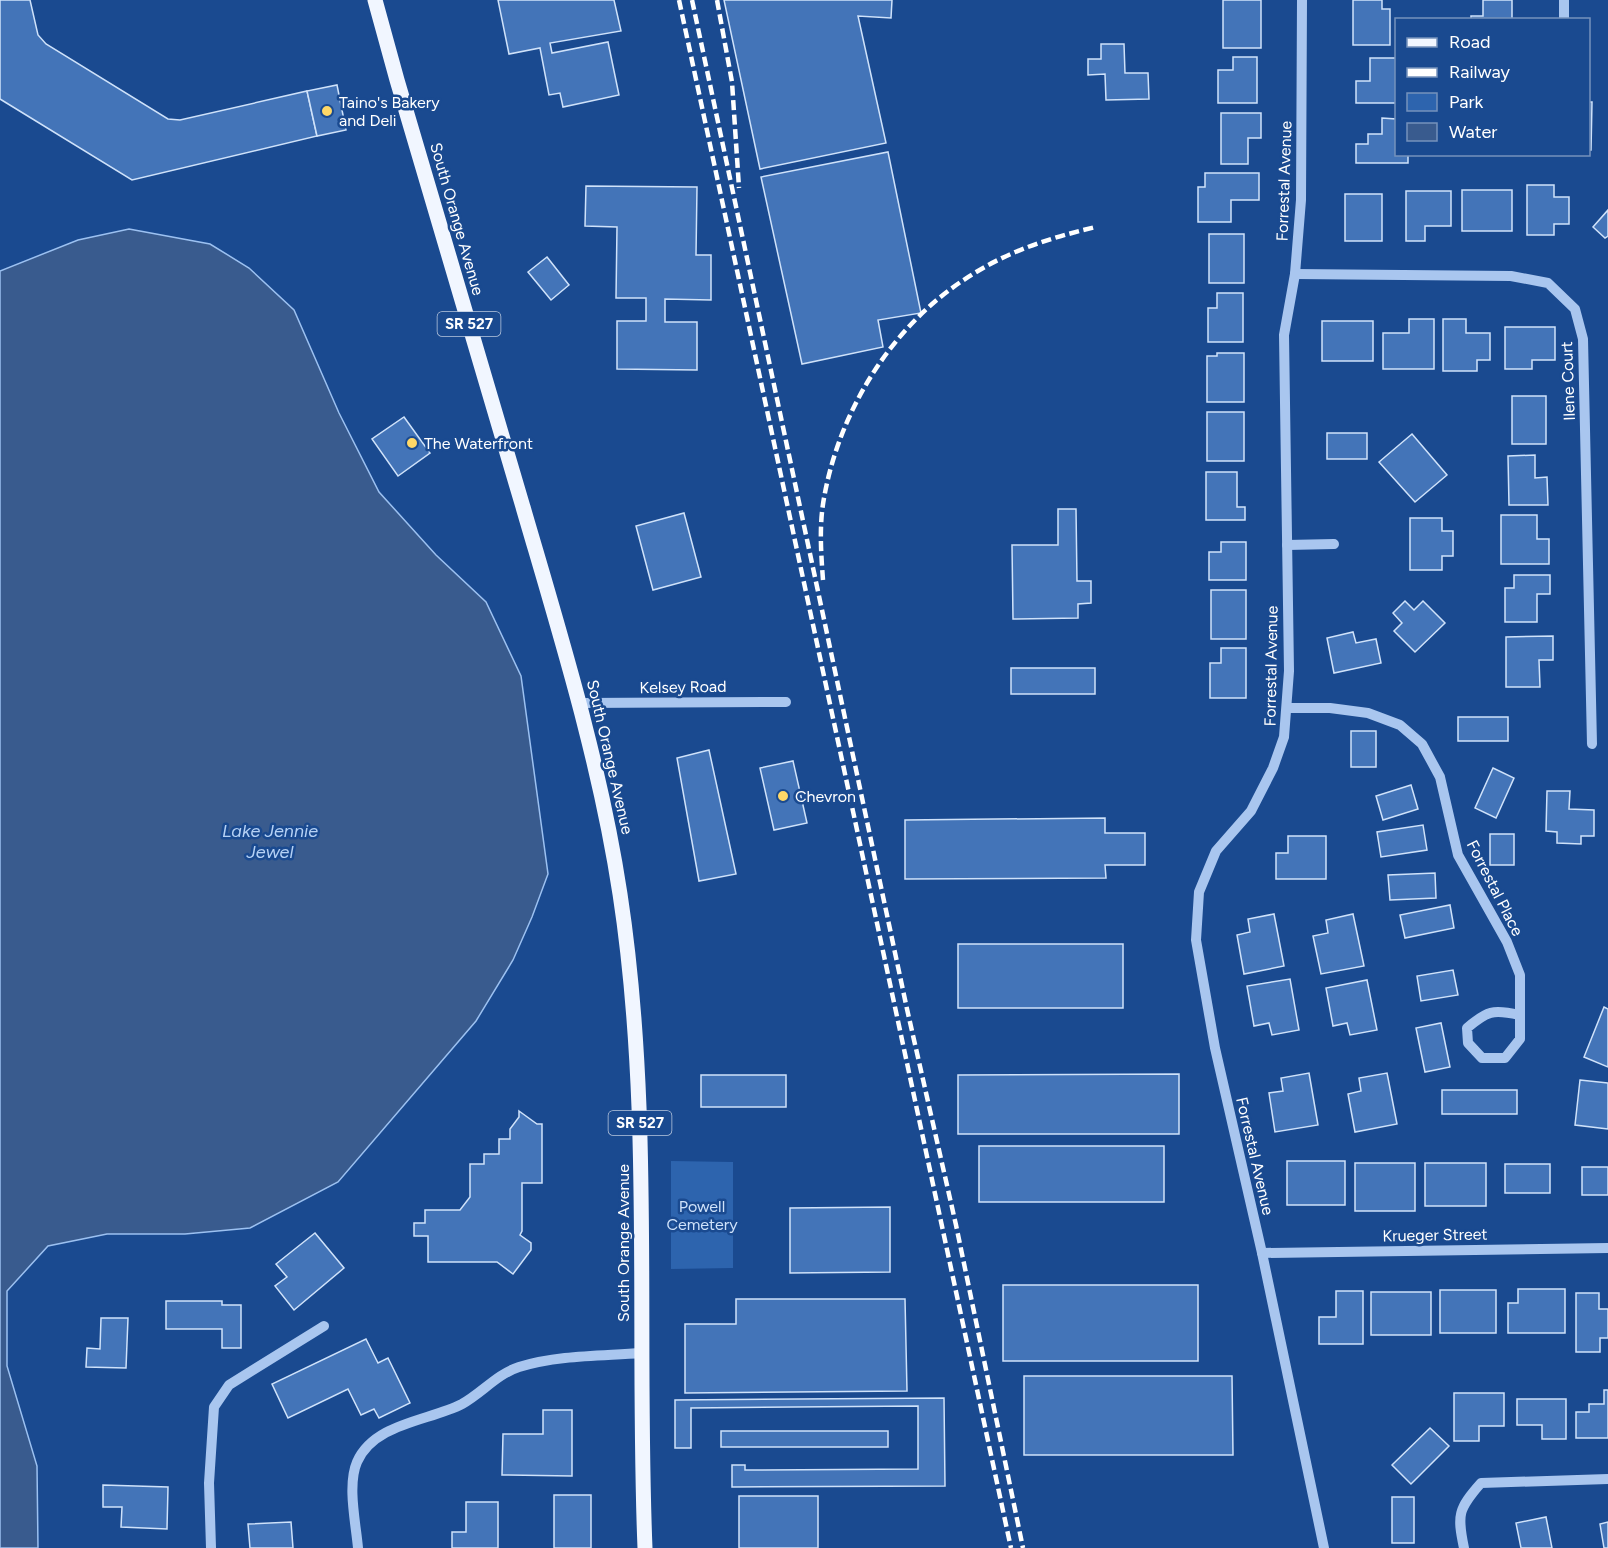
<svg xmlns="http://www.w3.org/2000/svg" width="1608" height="1548" font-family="Figtree,sans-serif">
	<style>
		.green { fill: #2d64ae }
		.water { fill: #395b8e; stroke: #9cc1f1; stroke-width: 1.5 }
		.building { fill: #4374b8; stroke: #cfe2fa; stroke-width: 1.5 }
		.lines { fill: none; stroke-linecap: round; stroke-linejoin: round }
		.minor { stroke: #a9c6ef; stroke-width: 10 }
		.major { stroke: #f1f6ff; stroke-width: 15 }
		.rail { stroke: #fff; stroke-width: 4.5; stroke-dasharray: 10 4.5; stroke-linecap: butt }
		.poi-dot { fill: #ffd867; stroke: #1a4a90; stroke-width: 2 }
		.labels { text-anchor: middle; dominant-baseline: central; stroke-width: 5; stroke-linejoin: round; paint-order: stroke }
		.shield { fill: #1a4a90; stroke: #bac9de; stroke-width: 1.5 }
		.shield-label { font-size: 15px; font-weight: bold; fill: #fff }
		.poi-label { font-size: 16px; fill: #fff; stroke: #1a4a90; text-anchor: start }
		.street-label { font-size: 16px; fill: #fff; stroke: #1a4a90 }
		.park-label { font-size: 16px; fill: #cfe2fa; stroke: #1a4a90 }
		.water-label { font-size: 18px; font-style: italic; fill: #b5d1f5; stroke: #1a4a90 }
	</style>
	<rect width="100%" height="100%" fill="#1a4a90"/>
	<polygon class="green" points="671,1161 733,1162 733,1268 671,1269"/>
	<polygon class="water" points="129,229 210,244 249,268 294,310 339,413 379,492 436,555 486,602 521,676 548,874 532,917 513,960 476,1021 338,1182 250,1228 185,1234 107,1234 48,1246 7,1291 7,1366 37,1466 38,1548 0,1548 0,271 78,240"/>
	<g class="building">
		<polygon points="0,0 30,0 38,35 46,44 168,119 180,120 307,91 317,136 132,180 0,99"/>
		<polygon points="498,0 614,0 621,31 550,43 552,53 608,42 619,95 563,107 560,93 549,95 540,48 509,54"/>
		<polygon points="724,0 892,0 891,18 858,16 886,143 760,169"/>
		<rect x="1223" y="0" width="38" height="48"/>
		<polygon points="1353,0 1382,0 1382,9 1390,9 1390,45 1353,45"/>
		<polygon points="1483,0 1512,0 1512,20 1471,20 1471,16 1483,16"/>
		<polygon points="1101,44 1124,44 1125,73 1148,73 1149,99 1106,100 1105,74 1088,75 1088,59 1101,59"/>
		<polygon points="1233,57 1257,57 1257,103 1218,103 1218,70 1233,70"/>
		<polygon points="1370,58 1396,58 1396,103 1356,103 1356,81 1370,81"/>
		<polygon points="337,85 346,130 317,136 307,91"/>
		<polygon points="1588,102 1592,102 1591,150 1588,150"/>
		<polygon points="1221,113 1261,113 1261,138 1248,138 1248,164 1221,164"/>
		<polygon points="1382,118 1396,119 1396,154 1408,154 1408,163 1356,163 1356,144 1368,144 1368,134 1382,134"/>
		<polygon points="888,152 921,313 878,320 883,347 802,364 761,177"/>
		<polygon points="1205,173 1259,173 1259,200 1231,200 1231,222 1198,222 1198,187 1205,187"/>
		<polygon points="1527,185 1554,185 1554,197 1569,197 1569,224 1554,224 1554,235 1527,235"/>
		<polygon points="586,186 697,187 696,255 711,255 711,300 665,299 665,322 697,322 697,370 617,369 617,321 646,321 646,298 616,298 617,227 585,226"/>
		<rect x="1462" y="190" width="50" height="41"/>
		<polygon points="1406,191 1451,191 1451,226 1425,226 1425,241 1406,241"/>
		<rect x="1345" y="194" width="37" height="47"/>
		<polygon points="1608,210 1608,236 1605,238 1593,227"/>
		<rect x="1209" y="234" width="35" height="49"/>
		<polygon points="547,257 569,285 551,300 528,272"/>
		<polygon points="1217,293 1243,293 1243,342 1208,342 1208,308 1217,308"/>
		<polygon points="1409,319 1434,319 1434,369 1383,369 1383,333 1409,333"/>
		<polygon points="1443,319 1466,319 1466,333 1490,333 1490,360 1477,360 1477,371 1443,371"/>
		<rect x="1322" y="321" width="51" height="40"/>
		<polygon points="1505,327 1555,327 1555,360 1532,360 1532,369 1505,369"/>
		<polygon points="1217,353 1244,353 1244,402 1207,402 1207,356 1217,356"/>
		<rect x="1512" y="396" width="34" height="48"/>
		<rect x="1207" y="412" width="37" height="49"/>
		<polygon points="404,417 430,453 398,476 372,439"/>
		<rect x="1327" y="433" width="40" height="26"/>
		<polygon points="1412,434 1447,475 1415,502 1379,462"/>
		<polygon points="1535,455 1535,478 1547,477 1548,505 1509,505 1508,456"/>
		<polygon points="1206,472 1237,472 1237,507 1245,507 1245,520 1206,520"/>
		<polygon points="1058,509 1076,509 1077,581 1091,581 1091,603 1078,604 1078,618 1013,619 1012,545 1058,545"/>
		<polygon points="684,513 701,577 653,590 636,526"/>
		<polygon points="1501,515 1537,515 1537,539 1549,539 1549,564 1501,564"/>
		<polygon points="1410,518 1442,518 1442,531 1453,531 1453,556 1442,556 1442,570 1410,570"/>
		<polygon points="1221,542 1246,542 1246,580 1209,580 1209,552 1221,552"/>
		<polygon points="1514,575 1550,575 1550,594 1537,594 1537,622 1505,622 1505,588 1514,588"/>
		<rect x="1211" y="590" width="35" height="49"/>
		<polygon points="1405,601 1414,610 1423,601 1445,623 1415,652 1394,631 1402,623 1393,613"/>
		<polygon points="1353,632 1356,643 1376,639 1381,663 1334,673 1327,638"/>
		<polygon points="1553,636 1553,660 1539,660 1540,687 1506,687 1506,637"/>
		<polygon points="1221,648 1246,648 1246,698 1210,698 1210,663 1221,663"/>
		<rect x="1011" y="668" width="84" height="26"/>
		<rect x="1458" y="717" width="50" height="24"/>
		<rect x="1351" y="731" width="25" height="36"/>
		<polygon points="709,750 736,874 699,881 677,758"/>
		<polygon points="793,761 807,823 774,830 760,768"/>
		<polygon points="1493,768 1514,778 1496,818 1475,808"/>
		<polygon points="1411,785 1418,809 1383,820 1376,796"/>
		<polygon points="1547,791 1570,791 1569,809 1594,810 1594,836 1581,836 1581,844 1557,843 1557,832 1546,831"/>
		<polygon points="1105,818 1105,833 1145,833 1145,865 1105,865 1106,878 905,879 905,820"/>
		<polygon points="1423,825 1427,850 1381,857 1377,832"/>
		<rect x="1490" y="834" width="24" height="31"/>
		<polygon points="1288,836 1326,836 1326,879 1276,879 1276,853 1288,853"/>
		<polygon points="1435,873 1436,898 1390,900 1388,875"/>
		<polygon points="1450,905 1454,928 1405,938 1400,915"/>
		<polygon points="1274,914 1284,966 1244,974 1237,935 1250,932 1248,919"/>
		<polygon points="1353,914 1364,966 1321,974 1313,936 1328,933 1326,920"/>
		<rect x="958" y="944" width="165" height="64"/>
		<polygon points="1453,970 1458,995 1421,1001 1417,976"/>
		<polygon points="1290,979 1299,1030 1272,1035 1269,1023 1254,1026 1247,986"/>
		<polygon points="1367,980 1377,1030 1350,1035 1347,1023 1333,1026 1326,988"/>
		<polygon points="1604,1007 1608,1009 1608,1067 1584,1057"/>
		<polygon points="1441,1023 1450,1067 1425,1072 1416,1028"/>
		<polygon points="1309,1073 1318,1125 1275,1132 1269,1093 1283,1091 1281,1078"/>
		<polygon points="1387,1073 1397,1124 1355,1132 1348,1094 1361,1091 1359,1078"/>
		<polygon points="1179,1074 1179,1134 958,1134 958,1075"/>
		<rect x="701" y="1075" width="85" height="32"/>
		<polygon points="1580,1080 1608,1083 1608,1129 1575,1125"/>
		<rect x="1442" y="1090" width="75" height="24"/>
		<polygon points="519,1111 537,1124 542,1124 542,1183 522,1183 522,1231 520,1235 531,1243 531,1250 513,1274 497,1262 428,1262 428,1236 414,1236 414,1223 425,1223 425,1210 460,1210 470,1197 470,1164 484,1164 484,1154 499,1154 499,1139 510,1139 510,1129 519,1117"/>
		<rect x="979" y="1146" width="185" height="56"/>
		<rect x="1287" y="1161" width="58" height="44"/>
		<rect x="1355" y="1163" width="60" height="48"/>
		<rect x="1425" y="1163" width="61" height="43"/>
		<rect x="1505" y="1164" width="45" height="29"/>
		<rect x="1582" y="1167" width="26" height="28"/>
		<polygon points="890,1207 890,1272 790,1273 790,1208"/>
		<polygon points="315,1233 344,1268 294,1310 275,1286 287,1277 276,1264"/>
		<rect x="1003" y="1285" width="195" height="76"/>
		<polygon points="1518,1289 1565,1289 1565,1333 1508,1333 1508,1303 1518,1303"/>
		<rect x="1440" y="1290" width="56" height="43"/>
		<polygon points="1336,1291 1363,1291 1363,1344 1319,1344 1319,1317 1336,1317"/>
		<rect x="1371" y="1292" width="60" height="43"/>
		<polygon points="1576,1293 1599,1293 1599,1309 1608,1309 1608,1338 1600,1338 1600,1352 1576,1352"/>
		<polygon points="736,1299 905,1299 907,1391 685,1393 685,1324 736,1324"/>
		<polygon points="166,1301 222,1301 222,1305 241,1305 241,1348 222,1348 222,1329 166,1329"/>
		<polygon points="101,1318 128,1318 126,1368 86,1367 87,1348 100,1349"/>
		<polygon points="366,1339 378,1363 388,1358 410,1403 379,1418 374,1409 361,1415 348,1389 288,1418 272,1384"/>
		<polygon points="1024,1376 1232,1376 1233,1455 1024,1455"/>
		<polygon points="1604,1390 1608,1390 1608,1438 1576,1438 1576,1412 1589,1412 1589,1404 1604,1404"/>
		<polygon points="1454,1393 1504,1393 1504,1426 1479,1426 1479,1441 1454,1441"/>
		<polygon points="944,1398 945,1486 732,1487 732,1465 745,1465 745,1470 918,1469 918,1406 691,1408 691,1448 675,1448 675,1400"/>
		<polygon points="1517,1399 1566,1399 1566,1439 1542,1439 1542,1425 1517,1425"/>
		<polygon points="543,1410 572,1410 572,1476 502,1475 503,1434 543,1434"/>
		<polygon points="1430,1428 1449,1446 1411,1484 1392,1465"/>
		<rect x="721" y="1431" width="167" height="16"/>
		<polygon points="103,1485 168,1487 167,1529 121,1527 122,1507 103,1507"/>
		<rect x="554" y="1495" width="37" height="53"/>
		<rect x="739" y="1496" width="79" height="52"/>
		<rect x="1392" y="1497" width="22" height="46"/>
		<polygon points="466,1502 498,1502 498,1548 452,1548 452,1532 466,1532"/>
		<polygon points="1546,1517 1552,1548 1521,1548 1516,1523"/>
		<polygon points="291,1522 293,1548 250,1548 248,1524"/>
		<polygon points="1608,1522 1608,1548 1604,1548 1600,1524"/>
	</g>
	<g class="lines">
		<g class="minor">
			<polyline points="1302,0 1301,200 1295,274 1284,335 1289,671 1284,737 1273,768 1251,811 1216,851 1199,892 1196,940 1215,1048 1262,1253 1324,1548"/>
			<polyline points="1564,0 1564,20"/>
			<polyline points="1295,274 1511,276 1548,283 1575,309 1583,339 1592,744"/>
			<polyline points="1287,545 1334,544"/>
			<polyline points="581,703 786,702"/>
			<path d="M1287,708H1330L1368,713L1400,725L1422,744L1440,777L1458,855L1507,942L1520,975V1039L1505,1058H1482L1468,1043L1467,1028C1487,1011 1493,1009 1519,1015"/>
			<polyline points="1262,1253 1608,1248"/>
			<polyline points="211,1548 209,1483 214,1407 229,1385 324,1326"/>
			<path d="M358,1548C356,1524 347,1485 357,1462C374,1423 429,1421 462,1404C482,1393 497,1374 519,1367C558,1355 601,1356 641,1353"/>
			<path d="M1464,1548C1457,1515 1458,1509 1481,1483L1608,1479"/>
		</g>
		<path class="major" d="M375,0L397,80C439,223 481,365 523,507C560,634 600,762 620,894C653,1110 636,1330 645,1548"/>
		<g class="rail">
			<polyline points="679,0 1011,1548"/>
			<polyline points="692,0 907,1009 956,1225 1023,1548"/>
			<polyline points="717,0 732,82 739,188"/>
			<path d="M823,580C821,553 819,525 824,498C840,408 894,322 973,274C1011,250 1053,237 1096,227"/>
		</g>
	</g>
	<g class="poi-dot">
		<circle cx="327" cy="111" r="6"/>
		<circle cx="412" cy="443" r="6"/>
		<circle cx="783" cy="796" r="6"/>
	</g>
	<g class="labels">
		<g class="shield">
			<rect x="437.5" y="312" width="63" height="24" rx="4.5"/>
			<rect x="608.5" y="1111" width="63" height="24" rx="4.5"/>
		</g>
		<g class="shield-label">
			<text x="469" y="324">SR 527</text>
			<text x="640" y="1123">SR 527</text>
		</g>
		<g class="poi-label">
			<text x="339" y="102">Taino's Bakery<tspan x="339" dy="18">and Deli</tspan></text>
			<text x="424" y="443">The Waterfront</text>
			<text x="795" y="796">Chevron</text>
		</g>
		<g class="street-label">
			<text transform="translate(1284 181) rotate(-88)">Forrestal Avenue</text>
			<text transform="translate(457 219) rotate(74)">South Orange Avenue</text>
			<text transform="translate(1568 381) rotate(-92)">Ilene Court</text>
			<text transform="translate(1271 666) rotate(-89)">Forrestal Avenue</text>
			<text transform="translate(683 687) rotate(-1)">Kelsey Road</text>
			<text transform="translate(610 757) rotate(77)">South Orange Avenue</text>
			<text transform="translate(1495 888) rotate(63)">Forrestal Place</text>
			<text transform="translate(1255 1156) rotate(77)">Forrestal Avenue</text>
			<text transform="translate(1435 1235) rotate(-1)">Krueger Street</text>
			<text transform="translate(623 1243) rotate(-90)">South Orange Avenue</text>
		</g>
		<g class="park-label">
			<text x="702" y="1206">Powell<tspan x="702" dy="18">Cemetery</tspan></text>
		</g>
		<g class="water-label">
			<text x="270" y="831">Lake Jennie<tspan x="270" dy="21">Jewel</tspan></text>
		</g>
	</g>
	<rect x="1395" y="18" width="195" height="138" fill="#1a4a90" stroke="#7692bc" stroke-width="1.5"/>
	<rect x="1407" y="38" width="30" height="9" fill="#f1f6ff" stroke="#7692bc" stroke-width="1.5"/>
	<text x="1449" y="48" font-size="18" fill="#ffffff">Road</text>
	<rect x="1407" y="68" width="30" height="9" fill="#ffffff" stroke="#7692bc" stroke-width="1.5"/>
	<text x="1449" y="78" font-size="18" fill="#ffffff">Railway</text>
	<rect x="1407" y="93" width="30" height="18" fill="#2d64ae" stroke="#7692bc" stroke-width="1.5"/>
	<text x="1449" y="108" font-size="18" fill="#ffffff">Park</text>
	<rect x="1407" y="123" width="30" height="18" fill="#395b8e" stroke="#7692bc" stroke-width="1.5"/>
	<text x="1449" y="138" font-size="18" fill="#ffffff">Water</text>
</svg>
